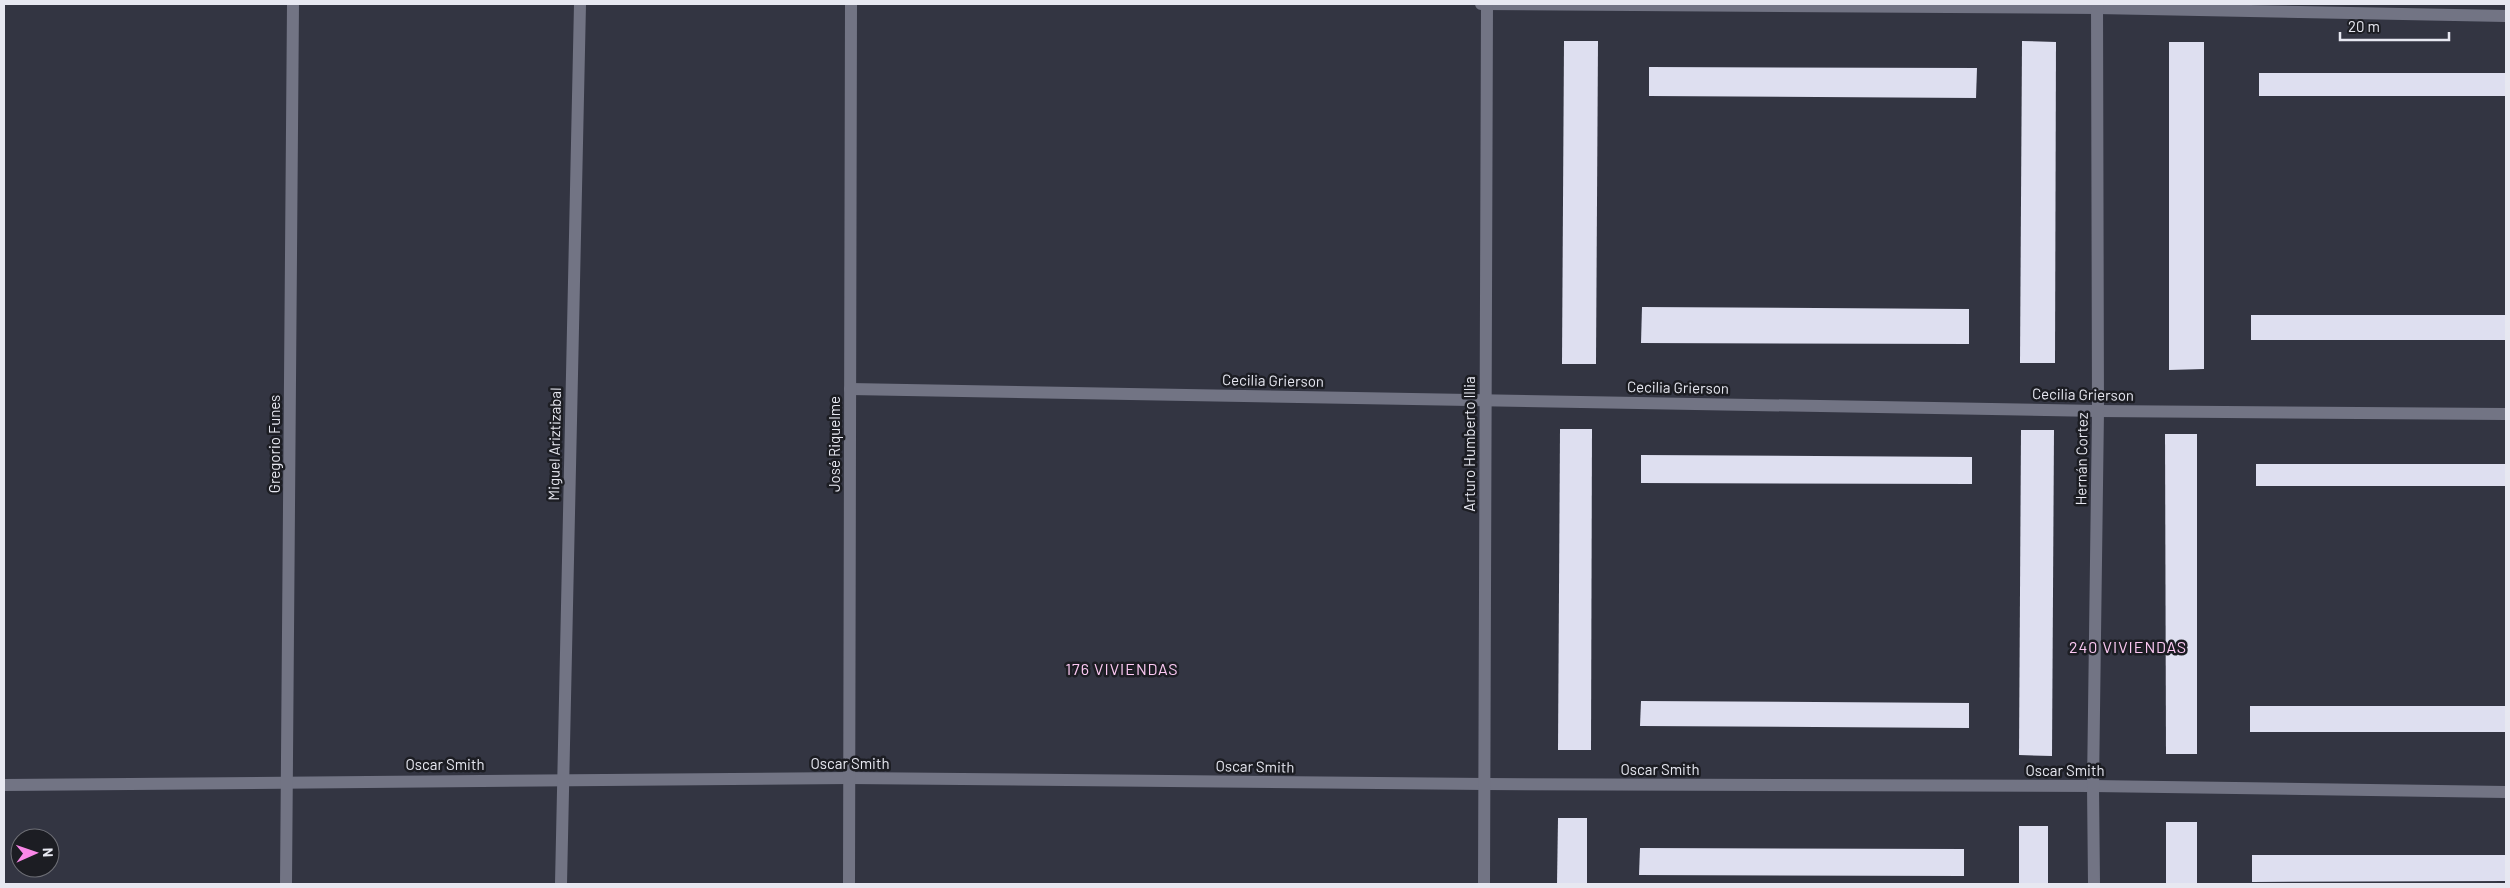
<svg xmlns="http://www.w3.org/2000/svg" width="2510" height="888" font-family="Barlow,sans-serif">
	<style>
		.building { fill: #dedff0 }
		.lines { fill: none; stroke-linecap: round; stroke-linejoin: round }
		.minor { stroke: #727484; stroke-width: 12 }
		.labels { text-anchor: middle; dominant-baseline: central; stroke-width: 5; stroke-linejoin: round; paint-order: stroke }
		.street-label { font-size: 15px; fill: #e7e8f1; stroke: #1c1d23 }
		.neighbourhood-label { font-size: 16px; letter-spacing: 1px; fill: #fdc9f3; stroke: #1c1d23 }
	</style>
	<rect width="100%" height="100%" fill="#333542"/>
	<g class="building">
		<polygon points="1564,41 1598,41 1596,364 1562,364"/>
		<polygon points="2022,41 2056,42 2055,363 2020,363"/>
		<polygon points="2169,42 2204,42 2204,369 2169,370"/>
		<polygon points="1649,67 1977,68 1976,98 1649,96"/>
		<rect x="2259" y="73" width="247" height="23"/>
		<polygon points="1642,307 1969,309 1969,344 1641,343"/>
		<rect x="2251" y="315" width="255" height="25"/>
		<polygon points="1560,429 1592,429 1591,750 1558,750"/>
		<polygon points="2021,430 2054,430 2052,756 2019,755"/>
		<polygon points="2165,434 2197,434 2197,754 2166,754"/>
		<polygon points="1641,455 1972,457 1972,484 1641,483"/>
		<rect x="2256" y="464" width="250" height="22"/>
		<polygon points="1641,701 1969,703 1969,728 1640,726"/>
		<rect x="2250" y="706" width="256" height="26"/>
		<polygon points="1558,818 1587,818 1587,884 1557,884"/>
		<rect x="2166" y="822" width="31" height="62"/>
		<rect x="2019" y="826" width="29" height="58"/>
		<polygon points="1640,848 1964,849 1964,876 1639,875"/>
		<polygon points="2252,855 2506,855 2506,881 2252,882"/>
	</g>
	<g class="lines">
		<g class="minor">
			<polyline points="1481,4 2097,8 2506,16"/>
			<polyline points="850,389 2098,411 2506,414"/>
			<polyline points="4,785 849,778 1486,784 2093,786 2506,792"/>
			<polyline points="286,884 293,4"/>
			<polyline points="561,884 580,4"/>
			<polyline points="849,884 851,4"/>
			<polyline points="1484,884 1487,4"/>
			<polyline points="2094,884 2093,786 2098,411 2097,4"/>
		</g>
	</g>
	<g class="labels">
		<g class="street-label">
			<text transform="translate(1273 380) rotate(1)">Cecilia Grierson</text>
			<text transform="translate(1678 387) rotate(1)">Cecilia Grierson</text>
			<text transform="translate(2083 394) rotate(1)">Cecilia Grierson</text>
			<text transform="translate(274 444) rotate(-90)">Gregorio Funes</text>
			<text transform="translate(554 444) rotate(-89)">Miguel Ariztizabal</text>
			<text transform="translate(834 444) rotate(-90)">José Riquelme</text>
			<text transform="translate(1469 444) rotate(-90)">Arturo Humberto Illia</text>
			<text transform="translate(2081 459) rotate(-89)">Hernán Cortez</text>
			<text x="850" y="763">Oscar Smith</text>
			<text x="445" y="764">Oscar Smith</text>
			<text transform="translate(1255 766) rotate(1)">Oscar Smith</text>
			<text x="1660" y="769">Oscar Smith</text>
			<text x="2065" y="770">Oscar Smith</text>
		</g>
		<g class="neighbourhood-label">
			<text x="2128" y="646">240 VIVIENDAS</text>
			<text x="1122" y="668">176 VIVIENDAS</text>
		</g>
	</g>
	<rect width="2510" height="888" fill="none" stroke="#e7e8f1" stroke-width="10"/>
	<g transform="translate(35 853) rotate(88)"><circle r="24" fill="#1c1d23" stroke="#6d6e75"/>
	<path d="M0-4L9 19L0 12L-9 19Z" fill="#fa87e8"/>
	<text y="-8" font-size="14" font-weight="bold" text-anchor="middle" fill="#e7e8f1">N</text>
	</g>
	<path d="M2340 32v8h109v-8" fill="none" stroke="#e7e8f1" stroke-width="2.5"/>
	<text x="2348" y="32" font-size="15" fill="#e7e8f1" stroke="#1c1d23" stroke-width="4" paint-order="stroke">20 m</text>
</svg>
